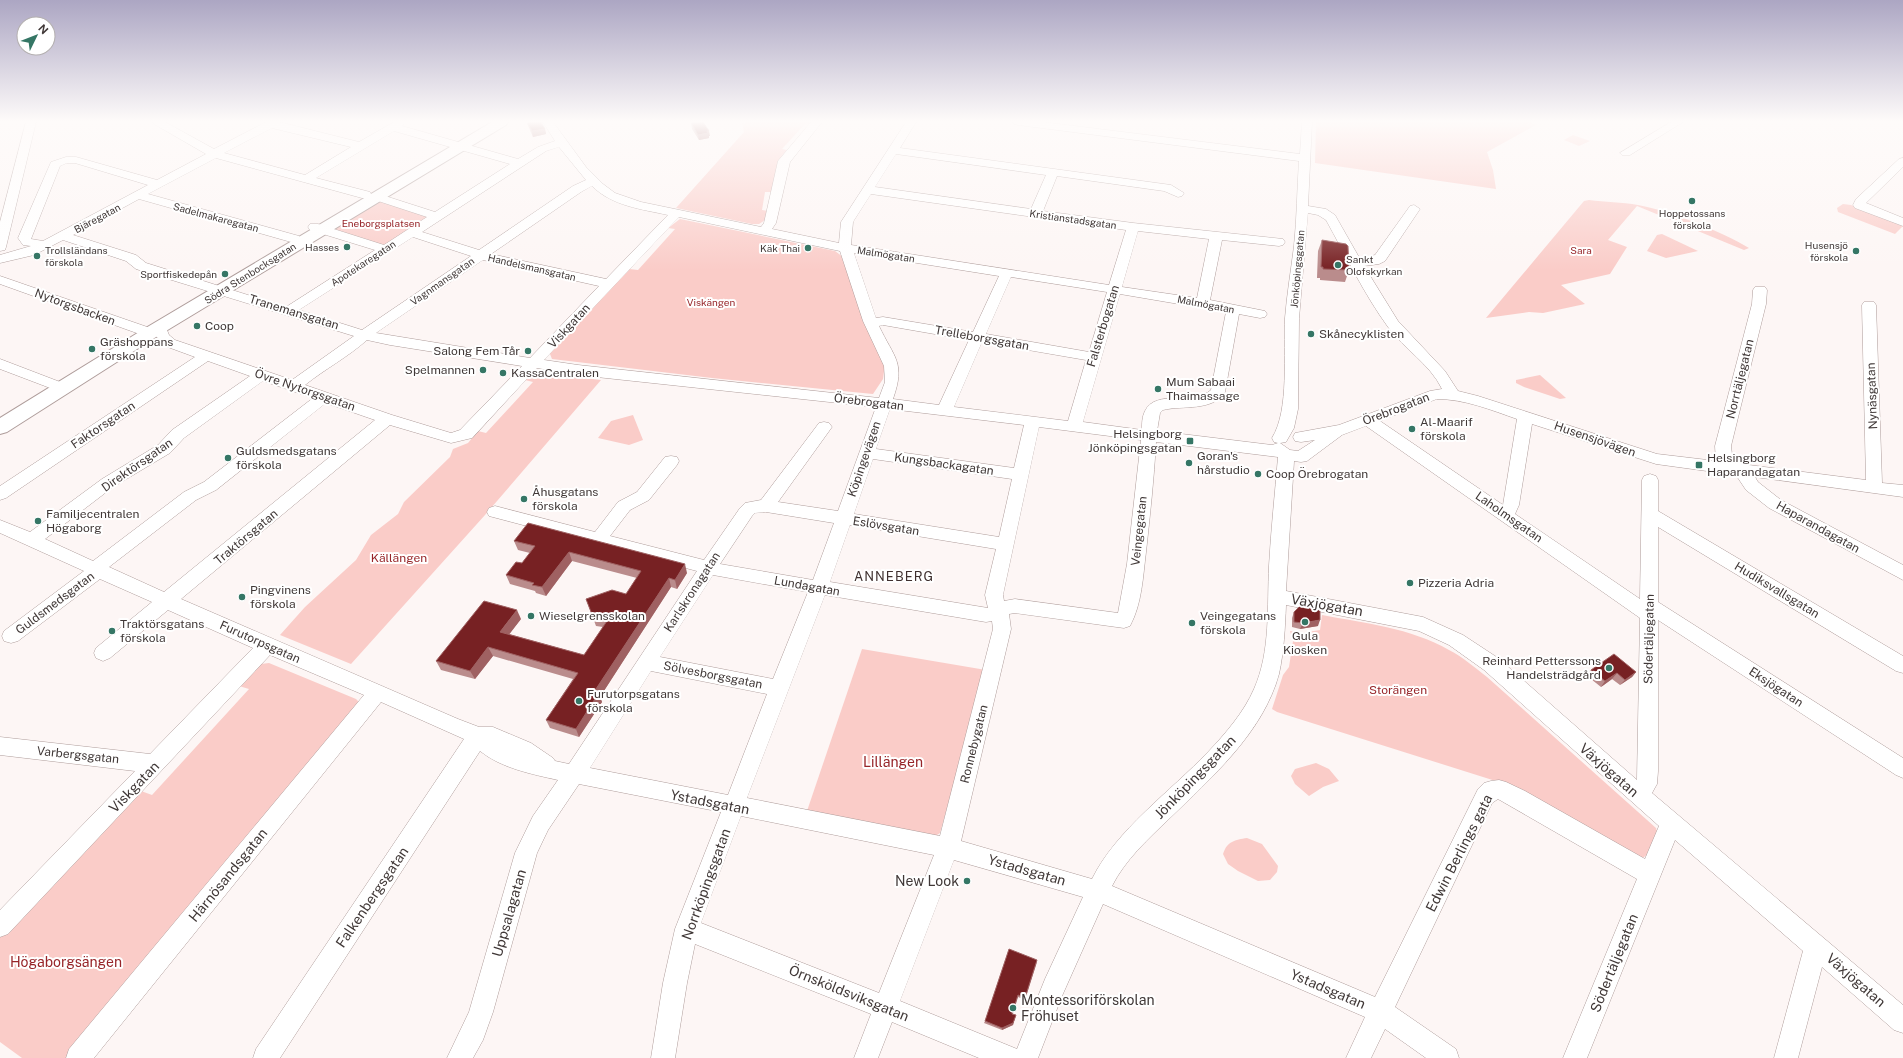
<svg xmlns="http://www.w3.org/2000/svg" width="1903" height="1058" font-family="'Public Sans',sans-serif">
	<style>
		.green { fill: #faccc8 }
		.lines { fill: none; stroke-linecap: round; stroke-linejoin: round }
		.minor-casing { stroke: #af9d9b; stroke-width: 1 }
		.major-casing { stroke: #af9d9b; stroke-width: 2 }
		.minor { fill: #fff; fill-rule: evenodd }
		.major { fill: #fff; fill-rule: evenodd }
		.wall { fill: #ba8c8c }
		.shaded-wall { fill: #9f6162 }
		.building { fill: #772123; stroke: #9f6162 }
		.poi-dot { fill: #357665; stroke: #fff; stroke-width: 1.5 }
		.labels { text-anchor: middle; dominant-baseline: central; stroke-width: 4; stroke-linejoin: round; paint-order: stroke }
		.far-poi-label { font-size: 10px; fill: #403837; stroke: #fff; text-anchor: end }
		.far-street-label { font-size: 10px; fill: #403837; stroke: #fff }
		.far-park-label { font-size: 10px; fill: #972529; stroke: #fff }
		.street-label { font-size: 12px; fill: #403837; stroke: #fff }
		.poi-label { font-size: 12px; fill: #403837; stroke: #fff; text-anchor: start }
		.park-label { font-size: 12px; fill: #972529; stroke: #fff }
		.neighbourhood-label { font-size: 13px; letter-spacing: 1px; fill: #3f302f; stroke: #fff }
		.near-street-label { font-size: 14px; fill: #403837; stroke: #fff }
		.near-park-label { font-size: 14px; fill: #972529; stroke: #fff }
		.near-poi-label { font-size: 14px; fill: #403837; stroke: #fff; text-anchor: end }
	</style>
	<rect width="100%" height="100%" fill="#fdf6f5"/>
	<g class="green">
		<polygon points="749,122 814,122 810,124 805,124 782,149 787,150 780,160 772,192 765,192 762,210 768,211 765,220 759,224 752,224 676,208 744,132 742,123"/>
		<polygon points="1316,122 1529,122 1536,125 1487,152 1493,170 1496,189 1315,163"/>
		<polygon points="1573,135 1590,141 1579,146 1564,140"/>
		<path d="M1589,200C1605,202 1622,202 1638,205C1668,210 1723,232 1749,248L1744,250L1637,206L1608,240L1627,247L1610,274L1561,285L1585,304L1543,313L1529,312L1486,318L1584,201Z"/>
		<polygon points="379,201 430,217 384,246 332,229"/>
		<polygon points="1843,204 1851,205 1903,226 1895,234 1838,212 1837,208"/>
		<polygon points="680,219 835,251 843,257 885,364 883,379 873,394 712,378 552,359 550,354 550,352 629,269 638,270 675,229 668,228"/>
		<polygon points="1662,234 1698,251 1666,258 1647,251 1657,235"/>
		<polygon points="539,373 601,380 485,515 351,664 280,635 305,607 356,560 371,535 398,514 404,502 450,457 453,449 468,443 478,431 486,433 533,382 525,380 527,378"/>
		<polygon points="1540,375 1566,398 1560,399 1524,387 1516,383 1516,380"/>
		<polygon points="633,415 643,440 629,445 598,438 611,421"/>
		<path d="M1322,615C1364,623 1411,628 1449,650C1463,657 1474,667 1487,677L1656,828L1657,831L1647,855L1641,859L1502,783L1277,712L1272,709L1283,675L1289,667L1293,641L1290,631L1301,633L1320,630Z"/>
		<polygon points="862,649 986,670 940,833 934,837 807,811"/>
		<polygon points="269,663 356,699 359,702 72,1058 22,1058 0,1042 0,936 141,791 152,795 249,689 239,686 261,664"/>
		<polygon points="1316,763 1329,769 1339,781 1323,787 1309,796 1295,784 1291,776 1295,769"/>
		<path d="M1247,838L1262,844L1278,866L1277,872L1270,880L1258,881L1238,871L1228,864L1223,854C1227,841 1235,840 1247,838Z"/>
	</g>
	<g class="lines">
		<g class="minor-casing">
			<g id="minor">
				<polygon points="26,122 36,122 6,247 5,250 0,251 0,222"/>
				<path d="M153,122H165L214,149L266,122H279L359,142L394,122H406L402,126L518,159L538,147L555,141L543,122H553L586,167L603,184L615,193L641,202L761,227L764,223L778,161L811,122H822L790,162L776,223L772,229L839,243L841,222L906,122H916L900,148L1171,185L1184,193L1182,196L1178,197L1164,191L1057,176L1043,211L1133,223L1283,239L1285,242L1283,245L1279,246L1222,240L1210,300L1265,311L1267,314L1265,317L1260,318L1239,314L1225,392C1212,412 1183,405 1163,410L1160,413L1157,431L1272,445L1278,443L1274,442L1272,438C1290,409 1283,353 1285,318C1287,294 1291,270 1294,246C1297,218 1297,189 1299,161L1018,125L1014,124L1013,122H1042L1300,154L1302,122H1312L1308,206L1326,209L1335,215L1360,259L1375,255L1410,206L1414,205L1420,209L1385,261L1379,264L1364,266L1398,321L1445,371L1458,391L1478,396L1657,454L1716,461L1715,446L1752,304L1753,290L1755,287H1765L1767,290L1766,304L1731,446L1733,463L1866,480L1862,305L1864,302H1874L1876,305L1882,483L1903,485V497L1755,477L1758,482L1781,500L1903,565V580L1769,508L1746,490L1736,475L1656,464L1532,424L1519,505L1515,514L1640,599L1642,480L1644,476L1650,474L1656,476L1658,480V511L1903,656V673L1896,671L1658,527V602L1903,758V778L1896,775L1658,620V771L1657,784L1652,793L1903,1005V1033L1894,1030L1822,967L1798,1058H1774L1803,951L1675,840L1587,1058H1563L1637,879L1498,799L1492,803L1395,1007L1456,1049L1459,1058H1426L1385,1029L1371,1058H1346L1365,1017L1103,904L1062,996L1038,1058H979L892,1022L878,1058H854L871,1014L695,944L687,983L675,1058H651L663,983L675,929L721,812L579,784L548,830L537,853L493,1012L483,1040L473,1058H447L469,1012L515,853L533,816L558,780C531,774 501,768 480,751L280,1058H253L256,1049L464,739L381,702L94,1058H66L69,1049L364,695L270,655L8,934L0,937V910L135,771L0,755V737L150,754L253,648L168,610L110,658L103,661L96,658L94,653L96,648L152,602L100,579L18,641L11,643L4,641L2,636L4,631L84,571L0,533V520L30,532L102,479L158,445L172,430L250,376L208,361L6,498L0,500V486L195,357L165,346L155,335L150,337L145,336L0,284V276L153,329L155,325H165L169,335L175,340L292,380L354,336L136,269L126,261L63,240L34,255L0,263V255L31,246L23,245L18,238L51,162L66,157H76L157,180L206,154L154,124ZM272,128L351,147L305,175L224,153ZM394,131L510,164L435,212L379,194H371L370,192L316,178ZM559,147L586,180L573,186L479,250L422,232L546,151ZM896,154L1046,175L1031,209L875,187ZM216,158L362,198H369L427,217L384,245L318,224H310L308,227L310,230L375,250L286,307L146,263L136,255L73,235L139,199L291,242H299L301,239L299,236L148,194ZM67,163H75L148,185L43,241L31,239L60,166ZM592,186C612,206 641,209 668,215L606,279L491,254L581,192ZM871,194L1126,230L1109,285L851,245L853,222ZM1308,213L1318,215L1326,220C1346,256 1364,294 1388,327C1404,349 1430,364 1442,389L1430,391L1339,425L1295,433L1293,437L1295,441L1301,442L1315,440L1298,451L1290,450L1280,443L1286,442L1294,428L1298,409L1299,319ZM679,217L840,251L863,321L884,366L885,382L879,398L578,365L544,360ZM1138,231L1209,239L1197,298L1122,287ZM413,237L471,256L362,330L299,310ZM854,253L999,276L973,332L883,317L876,318ZM483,260L599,286L530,358L376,333ZM1011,277L1107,292L1089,352L986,334ZM1120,294L1226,312L1211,390C1195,405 1155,389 1145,411C1142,417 1142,423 1142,430L1083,422ZM883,325L969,340L939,405L893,399C906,362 894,358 879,326ZM367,340L390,345L522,366L460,430L451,433L392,415L305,385C325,369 348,357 367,340ZM982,342L1086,360L1068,421L954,407ZM537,368L578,375L876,407L838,511L778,502L832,427L829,423L824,422L819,423L761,500L745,503L740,508L704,560L610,536L630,510L649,500L677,465L679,461L677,457L671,456L665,457L637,492L618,502L595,532L495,506L489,508L487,512L489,516L697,571L569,764L555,761L553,758L531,743L500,730L493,727H479L458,719L181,599L390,425L451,443L472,438ZM263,381L313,398L204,482L184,492L93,561L45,539L113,487L170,453L184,438ZM1437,399C1465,399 1491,410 1517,419L1503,505L1380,421ZM326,403L375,420L164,592L109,567L196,500L216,490ZM890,409L1024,425L1014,468L876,449ZM1366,426L1640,618L1637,780L1498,658L1463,635L1423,617L1286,591L1294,461L1301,462L1307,461L1342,435ZM1039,427L1141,440L1127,564L1118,613L1015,599L1004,601L1003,595ZM1156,442L1278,457C1275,493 1271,530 1269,566C1267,606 1271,651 1254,689C1244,712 1226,733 1208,752C1171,791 1116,830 1092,879L961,841L1011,629L1009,614L1015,613L1124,628L1130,626C1142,604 1143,576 1146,552C1150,515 1154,479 1156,442ZM873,459L1012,479L999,537L854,514ZM766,512L834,523L813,580L720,564L752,516L755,513ZM850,525L996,549L985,595L988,608L830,582ZM713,575L808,592L773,679L660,657ZM825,595L986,622L992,621L993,629L940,836L747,798ZM1286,605L1419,631L1449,645L1484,670L1659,826L1645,859L1525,791L1506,782L1499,780L1491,781L1484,783L1478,789L1375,997L1112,886C1125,860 1148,839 1169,819C1211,778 1263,733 1279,674C1284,651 1285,628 1286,605ZM651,671L767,694L728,795L590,768ZM741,816L934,855L879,993L701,923ZM954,860L1083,897L1045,979L1017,1049L900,1001Z"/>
				<polygon points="1671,122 1683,122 1630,155 1622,155 1620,153"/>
				<polygon points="1903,158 1903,167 1866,203 1903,218 1903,226 1855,208 1853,205 1856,199 1899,159"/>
				<polygon points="0,359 68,385 70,388 68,391 63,393 58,391 0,369"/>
			</g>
		</g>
		<g class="major-casing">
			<polygon id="major" points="492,122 508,122 506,125 156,337 7,432 0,434 0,418 144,329"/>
		</g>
		<use href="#minor" class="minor"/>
		<use href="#major" class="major"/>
	</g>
	<g class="wall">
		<polygon points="527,123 545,129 546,134 533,137 529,128"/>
		<polygon points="691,123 710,136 709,136 709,138 699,140 692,129"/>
		<polygon points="1322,240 1349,270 1345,282 1320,280 1320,278 1317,278 1318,251"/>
		<polygon points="514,541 687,573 677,589 671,587 600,697 602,702 579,737 550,728 546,720 573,679 493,656 475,679 441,670 436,661 521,619 509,634 584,655 603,627 596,626 586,599 626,594 637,578 572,561 546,596 536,593 535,591 510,584 506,575 522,563 530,553 518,550"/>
		<polygon points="1294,612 1318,626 1300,629 1292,627 1292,618"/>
		<polygon points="1591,670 1636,672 1632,677 1620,685 1612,679 1601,687 1586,675"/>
		<polygon points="1037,962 1025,1000 1018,997 1013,1014 1015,1017 1013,1025 1002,1030 984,1023 985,1021"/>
	</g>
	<g class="shaded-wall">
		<polygon points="545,129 546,134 533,137 532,131"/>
		<polygon points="707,131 709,131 710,136 709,136 709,138 699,140 698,135"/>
		<polygon points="569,552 572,561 546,596 542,587"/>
		<polygon points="685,564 687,573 677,589 675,580"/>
		<polygon points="669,578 671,587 600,697 602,702 579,737 576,729 594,692"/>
		<polygon points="517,610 521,619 505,640 500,632"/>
		<polygon points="1320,620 1318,626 1300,629 1303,623"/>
		<polygon points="488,647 493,656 475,679 470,671"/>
		<polygon points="1636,672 1632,677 1620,685 1625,680"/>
		<polygon points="1617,673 1612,679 1601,687 1605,681"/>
		<polygon points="1016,1015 1013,1025 1002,1030 1002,1028"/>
	</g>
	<g class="building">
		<polygon points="530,122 541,122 545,129 532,131 527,123"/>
		<polygon points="700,122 703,122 709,131 707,131 708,133 698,135 691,123"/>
		<polygon points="1322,240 1346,244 1348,246 1349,270 1323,269 1323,267 1321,267"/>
		<polygon points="528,523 685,564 675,580 669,578 594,692 598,694 576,729 546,720 578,673 488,647 470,671 436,661 484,601 517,610 500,632 584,655 607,621 593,617 586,599 612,590 626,594 641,571 569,552 542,587 532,585 534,583 506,575 516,562 522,563 535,546 514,541"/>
		<polygon points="1300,606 1320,610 1320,620 1303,623 1294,622 1294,612"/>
		<polygon points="1614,654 1636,672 1625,680 1617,673 1605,681 1591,670"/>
		<polygon points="1009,949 1037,960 1025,998 1018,995 1012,1014 1016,1015 1013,1023 1002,1028 985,1021"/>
	</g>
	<linearGradient id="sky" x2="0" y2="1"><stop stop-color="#aca6c3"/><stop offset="0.45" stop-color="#fefbfa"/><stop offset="1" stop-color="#fefbfa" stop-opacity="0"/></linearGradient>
	<rect width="1903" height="270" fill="url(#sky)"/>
	<g class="poi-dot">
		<circle cx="1692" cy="201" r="4"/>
		<circle cx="347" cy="247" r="4"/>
		<circle cx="808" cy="248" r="4"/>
		<circle cx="1856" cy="251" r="4"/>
		<circle cx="37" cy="256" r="4"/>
		<circle cx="1338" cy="265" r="4"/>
		<circle cx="225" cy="274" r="4"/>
		<circle cx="197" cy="326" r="4"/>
		<circle cx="1311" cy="334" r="4"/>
		<circle cx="92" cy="349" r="4"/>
		<circle cx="528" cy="351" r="4"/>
		<circle cx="483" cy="370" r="4"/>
		<circle cx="503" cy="373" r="4"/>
		<circle cx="1158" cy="389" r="4"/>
		<circle cx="1412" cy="429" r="4"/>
		<rect x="1186" y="437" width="8" height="8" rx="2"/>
		<circle cx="228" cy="458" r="4"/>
		<circle cx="1189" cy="463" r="4"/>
		<rect x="1695" y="461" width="8" height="8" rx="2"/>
		<circle cx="1258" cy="474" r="4"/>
		<circle cx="524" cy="499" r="4"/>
		<circle cx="38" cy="521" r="4"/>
		<circle cx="1410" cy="583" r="4"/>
		<circle cx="242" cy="597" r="4"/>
		<circle cx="531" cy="616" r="4"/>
		<circle cx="1305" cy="622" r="4"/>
		<circle cx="1192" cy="623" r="4"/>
		<circle cx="112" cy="631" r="4"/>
		<circle cx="1609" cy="668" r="4"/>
		<circle cx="579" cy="701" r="4"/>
		<circle cx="967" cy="881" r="4"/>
		<circle cx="1013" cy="1008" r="4"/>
	</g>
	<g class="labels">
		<g class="far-poi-label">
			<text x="1692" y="213" text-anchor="middle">Hoppetossans<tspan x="1692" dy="12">förskola</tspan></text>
			<text x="1848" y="245">Husensjö<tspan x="1848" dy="12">förskola</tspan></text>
			<text x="339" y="247">Hasses</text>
			<text x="800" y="248">Käk Thai</text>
			<text x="45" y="250" text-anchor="start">Trollsländans<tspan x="45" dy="12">förskola</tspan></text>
			<text x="1346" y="259" text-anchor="start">Sankt<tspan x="1346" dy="12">Olofskyrkan</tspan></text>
			<text x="217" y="274">Sportfiskedepån</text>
		</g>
		<g class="far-street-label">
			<text transform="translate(216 217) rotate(15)">Sadelmakaregatan</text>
			<text transform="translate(97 218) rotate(-28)">Bjäregatan</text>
			<text transform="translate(1073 219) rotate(8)">Kristianstadsgatan</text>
			<text transform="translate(886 254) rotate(9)">Malmögatan</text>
			<text transform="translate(363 263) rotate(-33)">Apotekaregatan</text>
			<text transform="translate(532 267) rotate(13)">Handelsmansgatan</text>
			<text transform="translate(1297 269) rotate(-85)">Jönköpingsgatan</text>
			<text transform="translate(250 273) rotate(-32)">Södra Stenbocksgatan</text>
			<text transform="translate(442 281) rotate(-35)">Vagnmansgatan</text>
			<text transform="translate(1206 304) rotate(11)">Malmögatan</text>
		</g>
		<g class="far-park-label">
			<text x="381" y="223">Eneborgsplatsen</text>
			<text x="1581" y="250">Sara</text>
			<text x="711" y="302">Viskängen</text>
		</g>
		<g class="street-label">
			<text transform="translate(75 307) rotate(20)">Nytorgsbacken</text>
			<text transform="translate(294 312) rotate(17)">Tranemansgatan</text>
			<text transform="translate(569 326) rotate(-47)">Viskgatan</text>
			<text transform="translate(1103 326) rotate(-73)">Falsterbogatan</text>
			<text transform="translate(982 338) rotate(10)">Trelleborgsgatan</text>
			<text transform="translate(1740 379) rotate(-76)">Norrtäljegatan</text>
			<text transform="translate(305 390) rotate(19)">Övre Nytorgsgatan</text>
			<text transform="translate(1872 396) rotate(-92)">Nynäsgatan</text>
			<text transform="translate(869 402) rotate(7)">Örebrogatan</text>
			<text transform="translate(1396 409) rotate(-21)">Örebrogatan</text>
			<text transform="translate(103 425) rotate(-34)">Faktorsgatan</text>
			<text transform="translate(1595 439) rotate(19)">Husensjövägen</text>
			<text transform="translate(864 459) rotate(-71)">Köpingevägen</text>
			<text transform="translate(944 464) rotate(8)">Kungsbackagatan</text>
			<text transform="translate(137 465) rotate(-35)">Direktörsgatan</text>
			<text transform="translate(1509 517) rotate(35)">Laholmsgatan</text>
			<text transform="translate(886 526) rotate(9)">Eslövsgatan</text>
			<text transform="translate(1818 527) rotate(29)">Haparandagatan</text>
			<text transform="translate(1139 531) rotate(-84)">Veingegatan</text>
			<text transform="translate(246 537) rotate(-40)">Traktörsgatan</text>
			<text transform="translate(807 586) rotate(10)">Lundagatan</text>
			<text transform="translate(1777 590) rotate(31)">Hudiksvallsgatan</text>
			<text transform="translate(692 592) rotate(-57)">Karlskronagatan</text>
			<text transform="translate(55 603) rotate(-37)">Guldsmedsgatan</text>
			<text transform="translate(1649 639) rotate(-89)">Södertäljegatan</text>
			<text transform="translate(260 642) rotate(24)">Furutorpsgatan</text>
			<text transform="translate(713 675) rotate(11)">Sölvesborgsgatan</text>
			<text transform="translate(1776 687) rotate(33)">Eksjögatan</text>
			<text transform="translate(974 744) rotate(-76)">Ronnebygatan</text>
			<text transform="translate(78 755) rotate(6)">Varbergsgatan</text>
		</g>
		<g class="poi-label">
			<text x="205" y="326">Coop</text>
			<text x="1319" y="334">Skånecyklisten</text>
			<text x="100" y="342">Gräshoppans<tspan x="100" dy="14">förskola</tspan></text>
			<text x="520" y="351" text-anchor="end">Salong Fem Tår</text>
			<text x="475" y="370" text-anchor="end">Spelmannen</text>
			<text x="511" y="373">KassaCentralen</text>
			<text x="1166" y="382">Mum Sabaai<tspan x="1166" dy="14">Thaimassage</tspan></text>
			<text x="1420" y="422">Al-Maarif<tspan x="1420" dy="14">förskola</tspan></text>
			<text x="1182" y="434" text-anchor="end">Helsingborg<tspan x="1182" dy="14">Jönköpingsgatan</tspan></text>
			<text x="236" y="451">Guldsmedsgatans<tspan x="236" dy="14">förskola</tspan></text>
			<text x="1197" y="456">Goran's<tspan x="1197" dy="14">hårstudio</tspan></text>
			<text x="1707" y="458">Helsingborg<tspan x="1707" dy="14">Haparandagatan</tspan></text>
			<text x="1266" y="474">Coop Örebrogatan</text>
			<text x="532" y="492">Åhusgatans<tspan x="532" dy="14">förskola</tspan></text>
			<text x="46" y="514">Familjecentralen<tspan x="46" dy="14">Högaborg</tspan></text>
			<text x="1418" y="583">Pizzeria Adria</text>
			<text x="250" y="590">Pingvinens<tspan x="250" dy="14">förskola</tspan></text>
			<text x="539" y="616">Wieselgrensskolan</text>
			<text x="1200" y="616">Veingegatans<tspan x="1200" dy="14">förskola</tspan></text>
			<text x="120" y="624">Traktörsgatans<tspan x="120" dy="14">förskola</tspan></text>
			<text x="1305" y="636" text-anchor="middle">Gula<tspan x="1305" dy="14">Kiosken</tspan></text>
			<text x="1601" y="661" text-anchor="end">Reinhard Petterssons<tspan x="1601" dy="14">Handelsträdgård</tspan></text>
			<text x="587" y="694">Furutorpsgatans<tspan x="587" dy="14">förskola</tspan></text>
		</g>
		<g class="park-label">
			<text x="399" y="558">Källängen</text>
			<text x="1398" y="690">Storängen</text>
		</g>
		<g class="neighbourhood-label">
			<text x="894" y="576">ANNEBERG</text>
		</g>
		<g class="near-street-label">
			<text transform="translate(1327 605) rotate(10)">Växjögatan</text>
			<text transform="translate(1609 770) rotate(41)">Växjögatan</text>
			<text transform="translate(1195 777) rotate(-46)">Jönköpingsgatan</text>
			<text transform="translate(134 787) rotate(-46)">Viskgatan</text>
			<text transform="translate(710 802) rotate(11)">Ystadsgatan</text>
			<text transform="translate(1459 853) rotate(-63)">Edwin Berlings gata</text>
			<text transform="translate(1027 870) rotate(16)">Ystadsgatan</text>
			<text transform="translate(228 875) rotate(-51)">Härnösandsgatan</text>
			<text transform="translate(706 884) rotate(-70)">Norrköpingsgatan</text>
			<text transform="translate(372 897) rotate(-56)">Falkenbergsgatan</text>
			<text transform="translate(509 913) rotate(-74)">Uppsalagatan</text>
			<text transform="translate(1614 963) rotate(-68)">Södertäljegatan</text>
			<text transform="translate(1856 980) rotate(41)">Växjögatan</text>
			<text transform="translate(1328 989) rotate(23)">Ystadsgatan</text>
			<text transform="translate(849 993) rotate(22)">Örnsköldsviksgatan</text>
		</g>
		<g class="near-park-label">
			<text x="893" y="762">Lillängen</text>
			<text x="66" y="962">Högaborgsängen</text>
		</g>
		<g class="near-poi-label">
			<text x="959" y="881">New Look</text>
			<text x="1021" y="1000" text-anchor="start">Montessoriförskolan<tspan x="1021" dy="16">Fröhuset</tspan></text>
		</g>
	</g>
	<g transform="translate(36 36) rotate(47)"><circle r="19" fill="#ffffff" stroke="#b3afaf"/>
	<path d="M0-3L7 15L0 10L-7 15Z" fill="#357665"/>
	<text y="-6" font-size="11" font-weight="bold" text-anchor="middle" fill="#403837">N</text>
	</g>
</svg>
